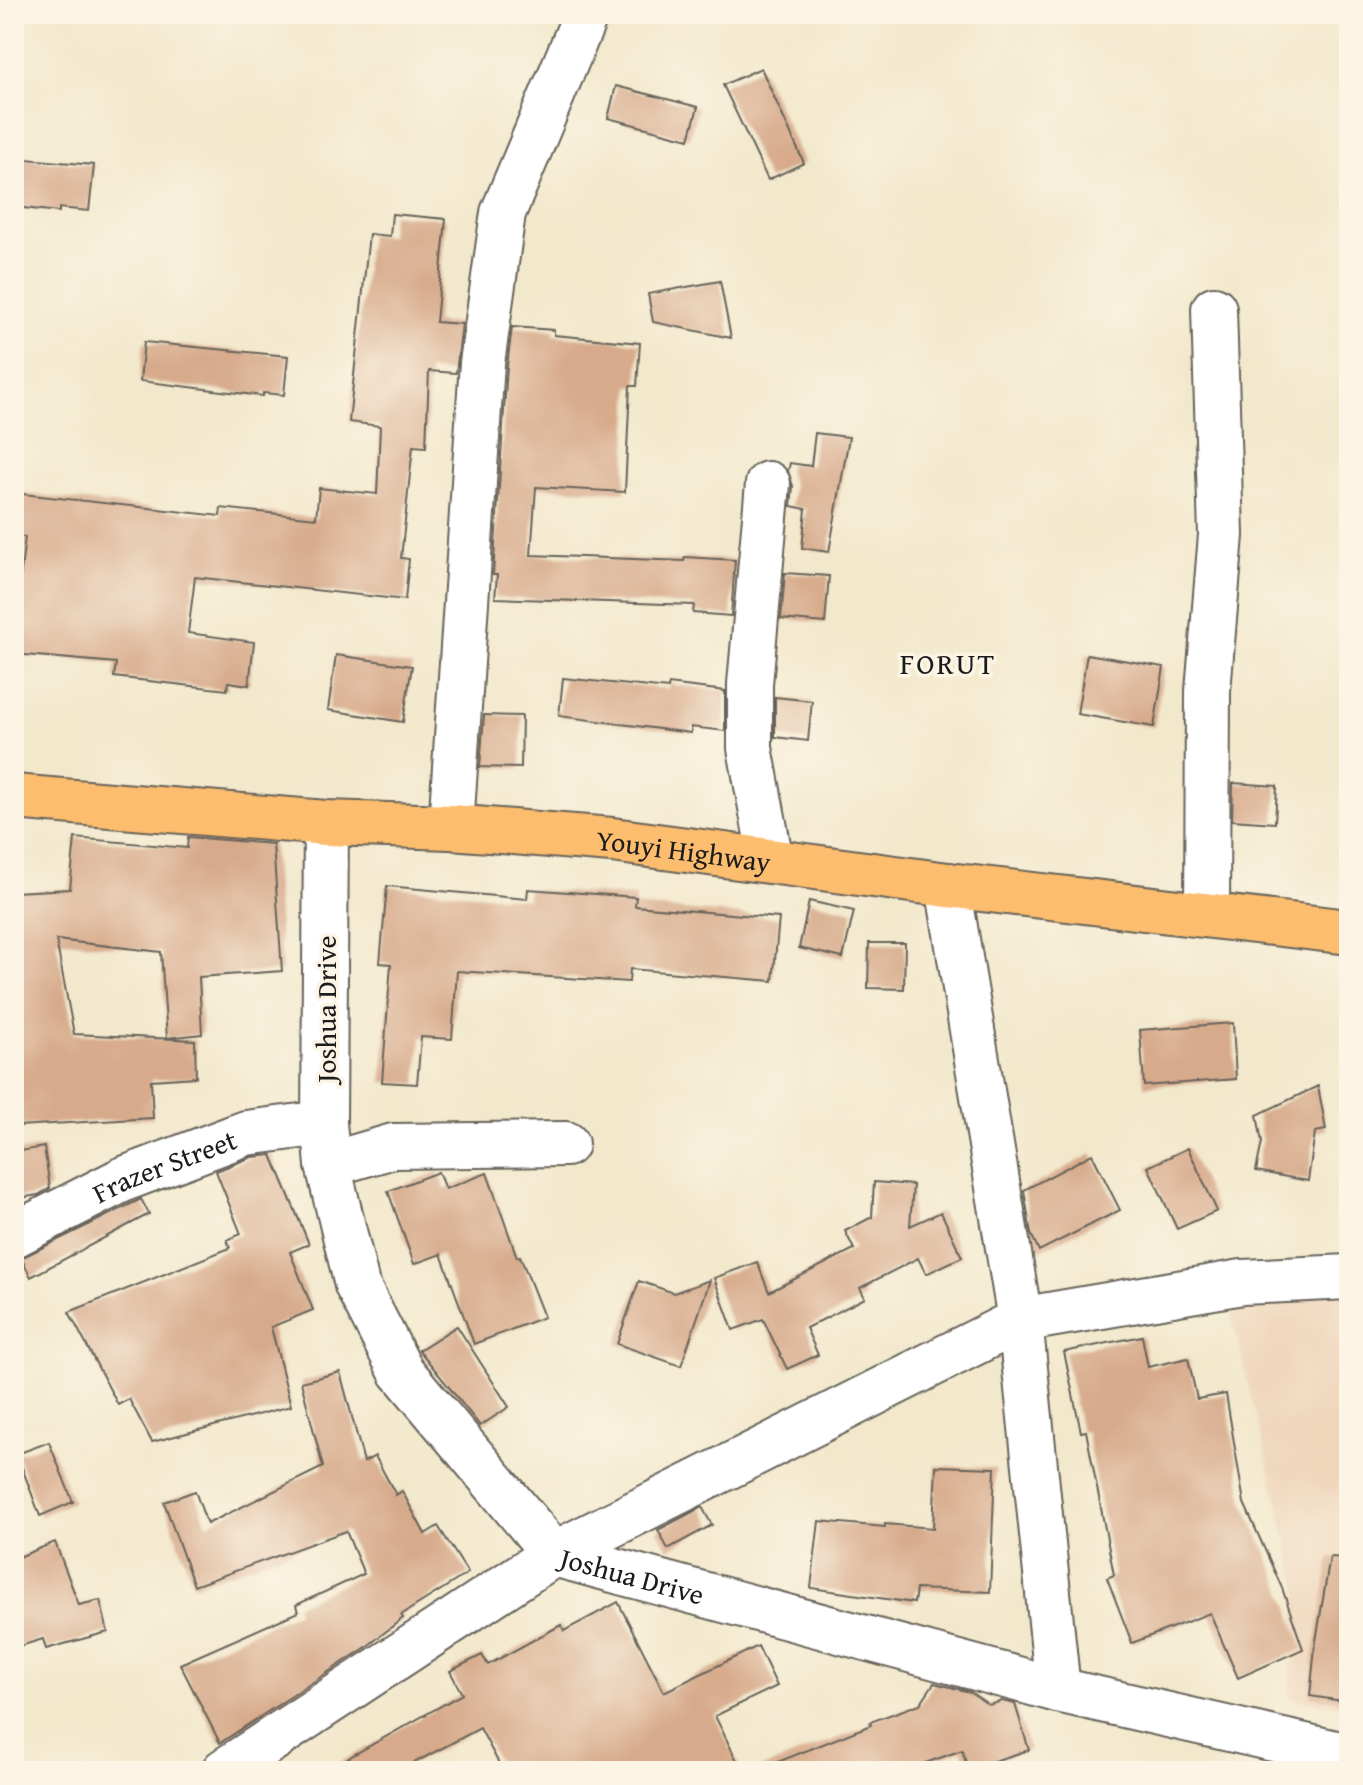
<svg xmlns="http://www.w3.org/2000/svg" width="1363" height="1785" font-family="'Gentium Book Plus',serif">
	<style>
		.built { fill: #efd6bb }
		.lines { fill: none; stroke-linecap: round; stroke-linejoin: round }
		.stream { stroke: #57bbd5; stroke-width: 12 }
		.building { fill: #d7aa8b }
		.minor-casing { stroke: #67635a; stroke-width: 48 }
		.primary-casing { stroke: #67635a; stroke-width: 48 }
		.minor { stroke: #fff; stroke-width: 44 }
		.primary { stroke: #fcbd6e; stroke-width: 44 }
		.labels { text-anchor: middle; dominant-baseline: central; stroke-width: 7; stroke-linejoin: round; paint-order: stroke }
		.street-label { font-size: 28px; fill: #1c1c1c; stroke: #fcf5e5 }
		.neighbourhood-label { font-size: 30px; letter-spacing: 2px; fill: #1c1c1c; stroke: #fcf5e5 }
	</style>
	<rect width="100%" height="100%" fill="#fcf5e5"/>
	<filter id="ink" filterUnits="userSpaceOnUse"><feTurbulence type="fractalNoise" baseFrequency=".0125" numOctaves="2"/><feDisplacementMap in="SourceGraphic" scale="16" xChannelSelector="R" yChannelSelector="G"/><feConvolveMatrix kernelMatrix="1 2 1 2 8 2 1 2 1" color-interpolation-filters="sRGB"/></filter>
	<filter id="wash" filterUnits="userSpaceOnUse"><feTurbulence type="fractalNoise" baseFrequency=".006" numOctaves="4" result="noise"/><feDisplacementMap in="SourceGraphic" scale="32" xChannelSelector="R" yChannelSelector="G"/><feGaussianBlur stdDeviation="1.8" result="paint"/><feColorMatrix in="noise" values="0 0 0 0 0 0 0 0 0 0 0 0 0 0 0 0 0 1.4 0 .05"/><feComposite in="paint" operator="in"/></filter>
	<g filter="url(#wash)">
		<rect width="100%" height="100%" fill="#f2e8cc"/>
		<polygon class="built" points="1349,1268 1349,1708 1289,1698 1298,1585 1221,1274"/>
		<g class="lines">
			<polyline class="stream" points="1340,14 1349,28"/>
		</g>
		<g id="blocks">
			<g class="building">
				<polygon points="761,68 804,163 768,180 723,85"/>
				<polygon points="616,86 698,107 689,139 608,118"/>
				<polygon points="14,158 94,165 89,211 59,208 59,212 14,207"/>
				<polygon points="392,214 446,219 436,322 462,324 456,373 429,371 426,447 413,446 401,558 409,559 405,600 195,577 188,633 254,642 249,685 228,682 227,690 114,677 116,663 14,654 14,613 16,614 25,537 14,536 14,493 220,516 221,508 316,518 319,488 377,494 380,426 349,422 369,234 390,236"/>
				<polygon points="720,281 731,338 653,322 648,294"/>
				<polygon points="512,327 554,330 554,335 640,343 637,386 630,386 625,492 536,487 531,555 684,561 685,557 735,560 731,616 693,613 694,605 495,598 497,575 493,575 507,366"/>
				<polygon points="144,342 288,356 284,395 263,393 263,396 140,381"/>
				<polygon points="815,433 849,437 829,552 802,548 806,509 791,506 793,486 788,471 790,463 811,466"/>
				<polygon points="785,573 829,576 825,623 781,619"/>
				<polygon points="1087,654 1164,667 1154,727 1077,714"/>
				<polygon points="336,655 412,666 403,722 328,710"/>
				<polygon points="563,678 668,689 669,684 725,691 725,731 691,727 691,733 559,716"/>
				<polygon points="775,697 812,701 808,741 775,737"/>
				<polygon points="484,715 522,716 521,768 480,767"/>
				<polygon points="1233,783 1277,786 1275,823 1232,820"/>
				<polygon points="188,837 273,844 282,971 199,977 202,1034 167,1038 161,952 56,940 74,1034 195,1040 196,1077 151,1080 153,1118 18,1126 18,1035 14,1036 14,892 70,889 75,838 187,848"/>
				<polygon points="387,886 527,899 528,889 636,897 635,906 779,918 773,981 630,969 629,982 457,971 452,1039 421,1037 417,1084 382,1082 391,964 380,963"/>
				<polygon points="809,901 854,911 843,958 799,948"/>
				<polygon points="869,943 905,943 904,989 868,988"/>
				<polygon points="1233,1023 1236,1079 1144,1086 1140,1030"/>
				<polygon points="1318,1086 1326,1130 1315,1132 1308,1181 1256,1171 1262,1142 1257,1115"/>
				<polygon points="44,1147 50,1188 38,1195 14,1199 14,1152"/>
				<polygon points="1188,1148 1217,1211 1177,1229 1148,1167"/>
				<polygon points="1092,1154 1120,1210 1039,1251 1031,1234 1024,1190"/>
				<polygon points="272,1155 309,1244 290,1252 313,1310 271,1327 291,1406 152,1442 129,1399 118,1405 69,1312 230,1248 227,1240 241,1234 216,1171 252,1157"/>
				<polygon points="438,1172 445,1189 487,1173 517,1257 520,1256 544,1317 474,1344 441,1254 414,1264 388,1191"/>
				<polygon points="874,1182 913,1185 910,1226 941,1212 962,1257 926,1274 918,1258 860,1288 865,1298 806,1328 818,1355 787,1369 763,1319 733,1330 714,1278 757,1262 769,1292 854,1249 845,1231 872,1217"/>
				<polygon points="141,1199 149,1214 31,1277 21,1258"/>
				<polygon points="710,1280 681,1366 617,1344 639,1281 674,1293"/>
				<polygon points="457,1326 509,1407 480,1426 419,1350"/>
				<polygon points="1142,1336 1148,1367 1188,1358 1197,1399 1226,1394 1244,1503 1282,1588 1303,1649 1238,1678 1210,1613 1132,1643 1107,1578 1114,1575 1086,1431 1081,1432 1064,1352"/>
				<polygon points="340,1372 364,1462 375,1456 396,1495 402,1491 425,1534 438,1526 468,1573 401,1615 403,1618 365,1648 220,1743 180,1664 298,1612 296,1605 364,1574 346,1531 194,1586 164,1502 195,1491 207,1524 323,1467 301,1382"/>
				<polygon points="49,1442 73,1502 40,1516 17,1454"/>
				<polygon points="936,1466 995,1468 990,1592 916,1589 914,1603 811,1588 819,1521 885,1527 885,1524 933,1528"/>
				<polygon points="702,1507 712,1525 668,1549 658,1530"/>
				<polygon points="55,1542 79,1605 100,1600 108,1632 46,1649 43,1639 14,1648 14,1559"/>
				<polygon points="1330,1557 1349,1558 1349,1702 1310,1696 1315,1647"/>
				<polygon points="618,1602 664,1692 758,1646 777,1686 715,1716 742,1771 503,1771 480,1728 399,1771 325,1771 462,1694 450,1671 482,1655 488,1665 561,1625 564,1631"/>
				<polygon points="934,1683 970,1692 989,1705 1002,1701 1015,1704 1029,1750 968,1769 962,1750 903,1771 761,1771 760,1769 871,1725 870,1722 920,1704"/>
			</g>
		</g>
	</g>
	<g filter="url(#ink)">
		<use href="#blocks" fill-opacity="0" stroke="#67635a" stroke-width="2"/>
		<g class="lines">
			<g class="minor-casing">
				<g id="minor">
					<polyline points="768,484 750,684 750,748 771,861"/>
					<path id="s1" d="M326,823L324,1123L328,1165L357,1285L401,1371L554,1554L1058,1690L1349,1756"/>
					<polyline points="451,827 482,363 503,213 586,14"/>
					<polyline points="948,885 1020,1320 1058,1690"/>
					<polyline points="1207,915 1208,691 1221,535 1214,309"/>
					<polyline points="328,1165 393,1146 566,1144"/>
					<path id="s2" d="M14,1235L124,1179L246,1133L324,1123"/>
					<polyline points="224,1771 554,1554 1020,1320 1242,1282 1349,1277"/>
				</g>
			</g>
			<g class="primary-casing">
				<g id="primary">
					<path id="s3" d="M14,797L326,823L451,827L612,840L948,885L1349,932"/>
				</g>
			</g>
			<use href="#minor" class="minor"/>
			<use href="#primary" class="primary"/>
		</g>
	</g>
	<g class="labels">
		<g class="street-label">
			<text stroke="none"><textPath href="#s3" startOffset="672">Youyi Highway</textPath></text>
			<text transform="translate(325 1009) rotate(-90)">Joshua Drive</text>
			<text stroke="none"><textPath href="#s2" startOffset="166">Frazer Street</textPath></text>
			<text stroke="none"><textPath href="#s1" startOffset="882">Joshua Drive</textPath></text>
		</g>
		<g class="neighbourhood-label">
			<text x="948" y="663">FORUT</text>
		</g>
	</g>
	<rect width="1363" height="1785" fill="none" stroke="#fcf5e5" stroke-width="48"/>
</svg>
